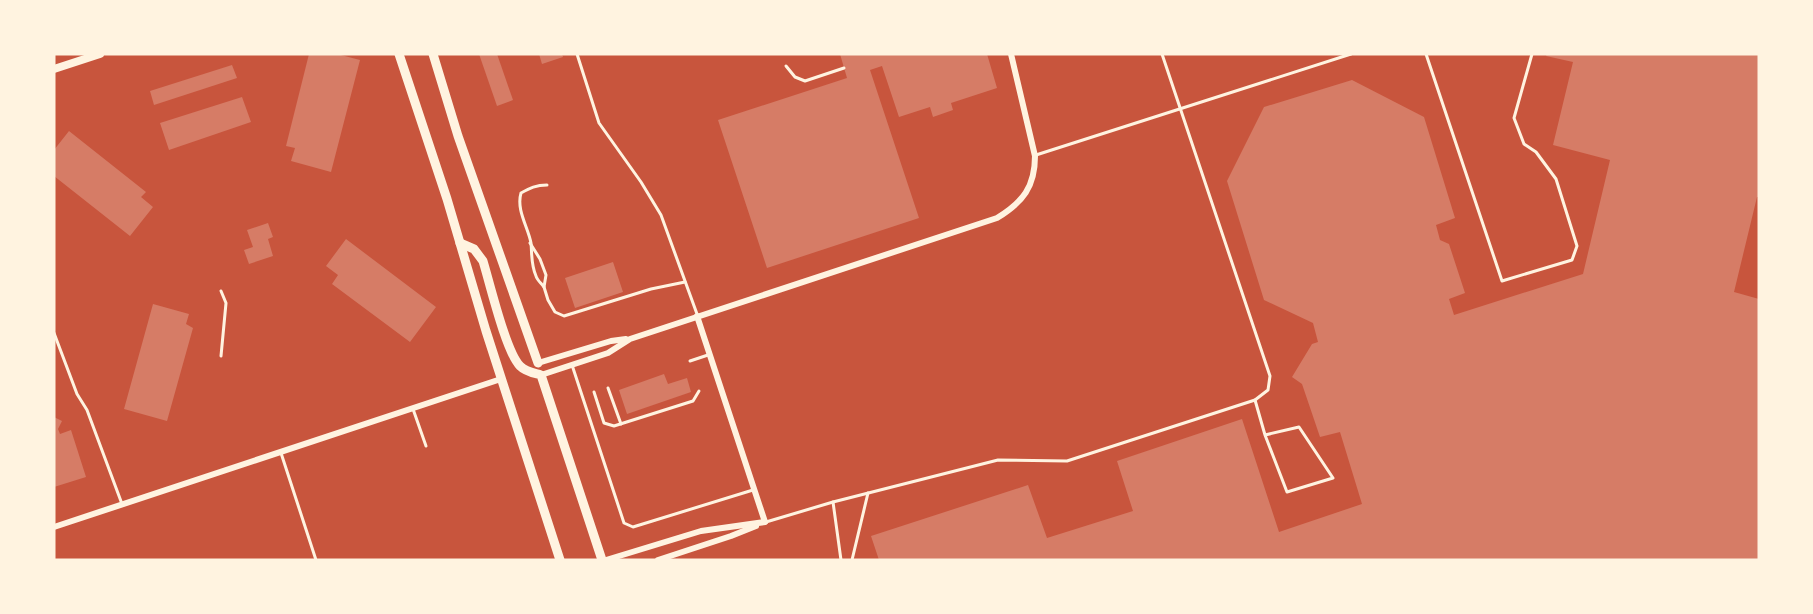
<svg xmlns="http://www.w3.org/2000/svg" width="1813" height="614" font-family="Roboto,sans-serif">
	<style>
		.building { fill: #d67c66 }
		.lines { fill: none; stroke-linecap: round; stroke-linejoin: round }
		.service { stroke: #fff3e0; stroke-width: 3 }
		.minor { stroke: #fff3e0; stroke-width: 6 }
		.secondary { stroke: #fff3e0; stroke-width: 8 }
		.primary { stroke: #fff3e0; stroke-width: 9 }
	</style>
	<rect width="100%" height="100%" fill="#c8553d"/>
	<g class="building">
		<polygon points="309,54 337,54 360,60 331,172 291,161 295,148 286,146"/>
		<polygon points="479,54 497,54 513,100 497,106"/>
		<polygon points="539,54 562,54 563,57 542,64"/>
		<polygon points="840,54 987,54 997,88 951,103 953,110 933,117 930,107 899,117 882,66 870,70 919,218 767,268 718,120 847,78"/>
		<polygon points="1547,54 1759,54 1759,197 1757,197 1734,292 1759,299 1759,560 879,560 871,536 1028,485 1047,538 1133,511 1117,461 1242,419 1279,532 1362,504 1340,432 1320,437 1302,384 1292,377 1312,344 1318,342 1313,323 1264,300 1227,181 1264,107 1352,80 1424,117 1455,218 1436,225 1440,240 1449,244 1465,293 1449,299 1454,315 1583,274 1610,160 1553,145 1573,62 1546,56"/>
		<polygon points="232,65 237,78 154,105 150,91"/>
		<polygon points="242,97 251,122 169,150 160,123"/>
		<polygon points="69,131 146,192 141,197 153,207 130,236 54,176 54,150"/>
		<polygon points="268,223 273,237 268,239 273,256 249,264 244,250 253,247 247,230"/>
		<polygon points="346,239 436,307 410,342 332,284 338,275 326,266"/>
		<polygon points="613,262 623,292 575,308 565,278"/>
		<polygon points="153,304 189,314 186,324 193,328 167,421 124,409"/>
		<polygon points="664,374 668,384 687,378 691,392 627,414 619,390"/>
		<polygon points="54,417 62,421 58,429 60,434 71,430 86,477 54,487"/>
	</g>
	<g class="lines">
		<g class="service">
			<polyline points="577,54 599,123 641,182 661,215 697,314"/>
			<polyline points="1426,54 1502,281 1572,260 1577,246 1556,179 1536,152 1524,144 1514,118 1532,54"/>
			<polyline points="786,66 795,77 805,81 844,68"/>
			<polyline points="1036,155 1351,54"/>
			<polyline points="530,243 540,259 546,275 544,287 548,300 555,312 564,316 651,289 685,282"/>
			<path d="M544,287C541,283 537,280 536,276C531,265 532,255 531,243C528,227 516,210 521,193C530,188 536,185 547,185"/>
			<polyline points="54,333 77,394 87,410 122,504"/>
			<polyline points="221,356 226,303 221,291"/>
			<polyline points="690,361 708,355"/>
			<polyline points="572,365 624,523 633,527 753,490"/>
			<polyline points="608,388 621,424"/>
			<polyline points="594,392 604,423 614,426 693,401 699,391"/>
			<polyline points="1255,400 1265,435 1287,492 1333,478 1299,427 1265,435"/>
			<polyline points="413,409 426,446"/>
			<polyline points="281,453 316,560"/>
			<polyline points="833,502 841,560"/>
			<polyline points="766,522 833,502 998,460 1067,461 1255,400 1268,390 1270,376 1162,54"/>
			<polyline points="852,560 868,493"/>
		</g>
		<g class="minor">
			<polyline points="697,316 765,522"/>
			<polyline points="538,363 611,341 626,339"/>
			<path d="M541,375L608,353L630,339L997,218C1023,202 1035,187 1035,156L1011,54"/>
			<polyline points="54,527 501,379"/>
			<polyline points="606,560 701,531 765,522"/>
			<polyline points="658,560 731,536 756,526"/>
		</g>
		<polyline class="secondary" points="54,69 100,54"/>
		<g class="primary">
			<polyline points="399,54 447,199 486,331 560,560"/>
			<polyline points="433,54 458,136 538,363"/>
			<path d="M460,243L474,249L483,261C490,284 506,352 520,366C526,372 534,373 541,375L602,560"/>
		</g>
	</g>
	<rect width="1813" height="614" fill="none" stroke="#fff3e0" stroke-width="111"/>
</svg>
